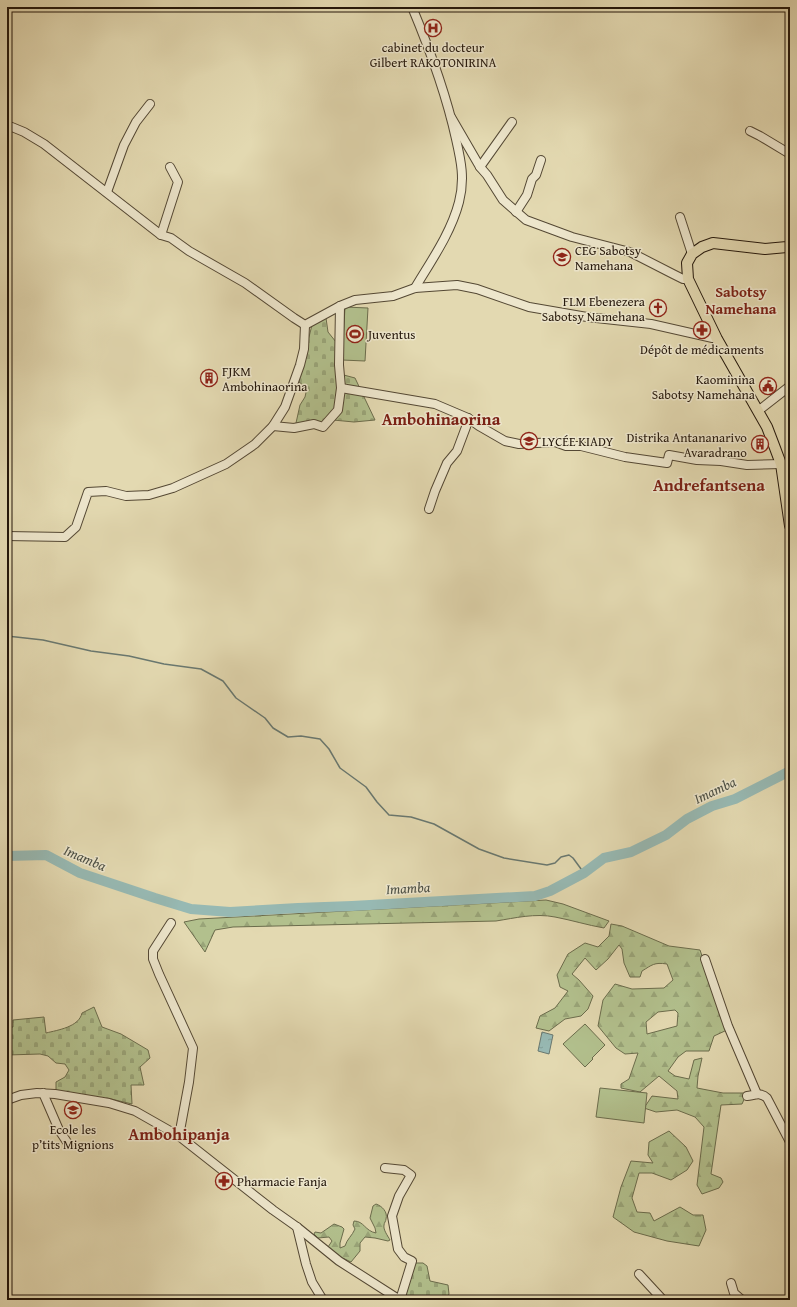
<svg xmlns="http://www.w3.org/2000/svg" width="797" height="1307" font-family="'Gentium Book Plus',serif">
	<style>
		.forest { fill: url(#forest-firs); stroke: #6b6c4c; fill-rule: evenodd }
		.cemetery { fill: url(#cemetery-stones); stroke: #6b6c4c }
		.pitch { fill: #b2c08d; stroke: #6b6c4c }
		.water { fill: url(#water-ripples); stroke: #697870 }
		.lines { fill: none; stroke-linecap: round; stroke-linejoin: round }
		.stream { stroke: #697870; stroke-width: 1.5 }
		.river { stroke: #97b9b3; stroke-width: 10 }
		.minor-casing { stroke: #544834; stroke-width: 10 }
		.major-casing { stroke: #24170b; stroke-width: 12 }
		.minor { stroke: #ede6cc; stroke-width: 8 }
		.major { stroke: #e3d9b1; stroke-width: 10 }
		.labels { text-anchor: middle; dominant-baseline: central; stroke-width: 3; stroke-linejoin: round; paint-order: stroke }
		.poi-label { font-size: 13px; fill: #24170b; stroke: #ede6cc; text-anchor: start }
		.water-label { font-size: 14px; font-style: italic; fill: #4c5046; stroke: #ede6cc }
		.quarter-label { font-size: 15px; font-weight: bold; fill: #7a1f14; stroke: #ede6cc }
		.district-label { font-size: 17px; font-weight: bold; fill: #7a1f14; stroke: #ede6cc }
	</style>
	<defs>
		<pattern id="forest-firs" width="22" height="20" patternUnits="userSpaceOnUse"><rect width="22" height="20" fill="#b2c08d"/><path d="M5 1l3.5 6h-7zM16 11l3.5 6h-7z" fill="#99a478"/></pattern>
		<pattern id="cemetery-stones" width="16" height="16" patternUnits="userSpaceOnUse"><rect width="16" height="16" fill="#b2c08d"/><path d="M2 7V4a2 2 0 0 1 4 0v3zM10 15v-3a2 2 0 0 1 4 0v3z" fill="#99a478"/></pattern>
		<pattern id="water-ripples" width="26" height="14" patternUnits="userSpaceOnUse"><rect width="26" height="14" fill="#97b9b3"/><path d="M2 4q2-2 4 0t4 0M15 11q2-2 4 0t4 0" fill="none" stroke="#829e99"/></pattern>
	</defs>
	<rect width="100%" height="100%" fill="#e3d9b1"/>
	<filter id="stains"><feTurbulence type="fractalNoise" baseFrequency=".005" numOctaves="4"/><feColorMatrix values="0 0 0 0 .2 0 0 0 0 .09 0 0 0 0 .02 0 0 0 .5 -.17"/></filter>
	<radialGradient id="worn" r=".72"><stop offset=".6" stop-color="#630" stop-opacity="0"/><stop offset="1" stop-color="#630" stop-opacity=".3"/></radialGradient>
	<g class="forest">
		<path d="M546,900L563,904L609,921L604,928C587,925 571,920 555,917C535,913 515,918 496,921L233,927L215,930L205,952L184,922L199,919Z"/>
		<path d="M611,924L622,926L669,946L700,950L727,1030L714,1036L709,1051H686L678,1057L668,1071L675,1076L689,1079L694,1060L702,1058L698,1076L697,1088L723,1093H747L742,1104L721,1105L711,1174L721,1178L723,1182L719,1188L702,1194L697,1185L704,1127L695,1117L677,1110L656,1112L644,1108L652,1096L678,1099L677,1091L659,1076L640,1092L621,1088V1084L629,1079L638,1053L625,1054L616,1048L598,1026L603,1000L615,984L632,989L664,988L673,980L667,964C654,962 652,965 642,971L640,977H630L624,963L622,949L619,945L608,959L596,970L585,958L572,974L579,980L593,996L588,1009L581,1016L565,1019L549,1031L536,1028L540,1016L555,1008L568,991L560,987L557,975L568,954L585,943L598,947L609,936ZM675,1010L678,1013L677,1026L647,1034L646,1022L658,1012Z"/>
		<polygon points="669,1131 686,1147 693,1161 687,1170 671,1180 652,1173 639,1173 632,1198 637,1212 650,1213 654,1221 680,1207 693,1215 703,1215 706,1230 699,1246 667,1241 634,1232 613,1217 621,1187 631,1161 653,1163 648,1155 649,1142"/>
		<path d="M376,1204C382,1206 388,1212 386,1219C386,1221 384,1223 384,1225C383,1230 388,1236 390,1240L388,1241L375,1238L365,1237L360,1243V1251L351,1262L328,1251V1247L332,1241L329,1237L318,1238L314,1234L315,1232L321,1233L334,1224L342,1227L344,1229L340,1243V1248L345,1246C347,1239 352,1236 355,1229L353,1225L354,1221C364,1221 365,1231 376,1233L375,1228L370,1218L373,1206Z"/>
	</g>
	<g class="cemetery">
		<polygon points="326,318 328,332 336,342 340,374 355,378 375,420 354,422 333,420 322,423 300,426 296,423 300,405 305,397 307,388 299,382 299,377 312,325"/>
		<path d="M94,1007L102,1027L121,1034L148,1050L150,1058L140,1067L144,1085H131L132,1104L107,1098L104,1099L56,1091V1082L65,1077L69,1070L65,1064L56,1063L48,1056L40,1054L7,1055V1036L8,1027H13V1020L44,1017L46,1033C58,1030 79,1027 82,1013Z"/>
		<polygon points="414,1263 423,1263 427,1266 430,1281 448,1285 449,1294 446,1300 409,1300 404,1297"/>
	</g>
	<g class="pitch">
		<polygon points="345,307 368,308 365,361 342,360"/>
		<polygon points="585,1024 605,1045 592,1058 593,1059 585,1067 563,1044"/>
		<polygon points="600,1088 647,1093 644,1123 596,1117"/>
	</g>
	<polygon class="water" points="542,1032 553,1035 549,1054 538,1051"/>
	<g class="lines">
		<polyline class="stream" points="7,636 43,640 91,651 129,656 164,664 201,669 223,681 236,698 265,718 273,728 288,737 301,736 320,739 329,749 340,768 366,787 377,802 389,815 411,817 434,824 479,849 504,858 547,865 555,863 561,857 569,855 573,858 584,873"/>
		<polyline class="river" points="7,856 46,855 80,873 155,898 191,909 230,912 298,908 352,906 535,896 550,891 584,873 604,858 631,852 666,835 687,819 712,806 735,799 790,771"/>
		<g class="minor-casing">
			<g id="minor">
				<path d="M412,7C430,50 446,93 456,139C461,161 465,179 459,202C451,233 431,261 415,288"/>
				<polyline points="451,117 480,167 487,175 503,200 526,220 572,237 630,252 673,274 683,279 688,279"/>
				<polyline points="7,125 24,132 44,144 161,235 171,238 189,251 245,283 294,318 305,325 340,306 355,300 393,296 415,288 457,285 477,289 529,307 587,317 651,324 717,339"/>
				<polyline points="750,131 760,136 790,154"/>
				<polyline points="480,167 512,122"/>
				<polyline points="107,192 124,145 136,122 150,104"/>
				<polyline points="516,212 527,195 532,179 536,175 541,160"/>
				<polyline points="680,217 692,254"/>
				<polyline points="161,235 178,182 170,167"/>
				<polyline points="341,388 435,404 468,418 479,426 505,441 519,444 555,442 566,446 581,446 625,457 667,463 669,455 697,460 721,461 747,465 781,464"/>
				<polyline points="758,411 790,386"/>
				<polyline points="273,426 294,428 314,424 323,427 338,410 341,388 339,365 340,306"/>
				<polyline points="429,509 435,491 447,463 457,451 466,427 468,418"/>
				<polyline points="7,536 65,537 76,527 88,492 106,491 126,496 149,495 173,488 226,464 255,444 273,426 285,407 300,365 304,349 305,325"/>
				<polyline points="171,923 153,951 153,959 159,974 193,1048 189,1082 179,1136"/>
				<polyline points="705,959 728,1026 757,1094"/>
				<polyline points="43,1093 59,1130 69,1145"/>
				<path d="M747,1096C755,1095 761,1092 767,1098L790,1142"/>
				<polyline points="7,1100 21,1095 37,1093 55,1094 109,1103 135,1111 179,1136 273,1210 297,1227 339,1261 400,1300 412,1261 404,1257 398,1249 392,1216 399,1196 411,1175 404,1170 385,1168"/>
				<polyline points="297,1227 306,1264 312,1282 323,1300"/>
				<polyline points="639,1274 663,1300"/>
				<polyline points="731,1283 734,1293 742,1300"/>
			</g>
		</g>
		<g class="major-casing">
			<polyline id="major" points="790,245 787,247 765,249 713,243 702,247 692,254 687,263 688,279 717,339 767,427 775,448 781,464 790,526"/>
		</g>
		<use href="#minor" class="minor"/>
		<use href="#major" class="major"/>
	</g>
	<defs>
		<g id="hospital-ring" transform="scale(0.9)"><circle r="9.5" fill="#ede6cc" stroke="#8f2418" stroke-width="1.5"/><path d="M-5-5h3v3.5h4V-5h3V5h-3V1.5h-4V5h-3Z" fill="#8f2418"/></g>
		<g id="school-ring" transform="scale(0.9)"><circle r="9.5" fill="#ede6cc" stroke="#8f2418" stroke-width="1.5"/><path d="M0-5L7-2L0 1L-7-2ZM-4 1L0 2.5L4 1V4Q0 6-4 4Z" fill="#8f2418"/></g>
		<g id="church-ring" transform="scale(0.9)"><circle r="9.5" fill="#ede6cc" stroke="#8f2418" stroke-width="1.5"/><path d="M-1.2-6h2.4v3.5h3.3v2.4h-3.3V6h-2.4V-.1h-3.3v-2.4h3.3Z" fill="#8f2418"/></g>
		<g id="pharmacy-ring" transform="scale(0.9)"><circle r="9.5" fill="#ede6cc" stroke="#8f2418" stroke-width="1.5"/><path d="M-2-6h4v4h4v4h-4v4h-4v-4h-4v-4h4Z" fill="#8f2418"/></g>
		<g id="stadium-ring" transform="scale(0.9)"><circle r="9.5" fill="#ede6cc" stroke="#8f2418" stroke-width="1.5"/><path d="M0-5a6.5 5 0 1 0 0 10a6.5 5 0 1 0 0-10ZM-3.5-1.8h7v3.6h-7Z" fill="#8f2418"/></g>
		<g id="building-ring" transform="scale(0.9)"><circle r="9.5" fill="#ede6cc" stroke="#8f2418" stroke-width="1.5"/><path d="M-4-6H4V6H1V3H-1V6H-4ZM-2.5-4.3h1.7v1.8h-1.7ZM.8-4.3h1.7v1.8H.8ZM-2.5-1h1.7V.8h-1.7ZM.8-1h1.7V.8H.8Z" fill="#8f2418"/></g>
		<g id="civic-ring" transform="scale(0.9)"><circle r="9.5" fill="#ede6cc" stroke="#8f2418" stroke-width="1.5"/><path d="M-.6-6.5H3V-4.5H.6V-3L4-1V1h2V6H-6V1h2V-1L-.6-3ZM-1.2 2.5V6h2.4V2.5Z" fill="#8f2418"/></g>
	</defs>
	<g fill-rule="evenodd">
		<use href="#hospital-ring" x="433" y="28"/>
		<use href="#school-ring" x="562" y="257"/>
		<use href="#church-ring" x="658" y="308"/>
		<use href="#pharmacy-ring" x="702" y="330"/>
		<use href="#stadium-ring" x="355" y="334"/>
		<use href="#building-ring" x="209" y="378"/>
		<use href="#civic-ring" x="768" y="386"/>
		<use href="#school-ring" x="529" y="441"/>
		<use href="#building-ring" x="760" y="444"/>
		<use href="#school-ring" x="73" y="1110"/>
		<use href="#pharmacy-ring" x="224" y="1181"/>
	</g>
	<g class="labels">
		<g class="poi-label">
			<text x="433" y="47" text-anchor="middle">cabinet du docteur<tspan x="433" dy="15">Gilbert RAKOTONIRINA</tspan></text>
			<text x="575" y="250">CEG Sabotsy<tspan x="575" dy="15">Namehana</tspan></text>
			<text x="645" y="301" text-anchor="end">FLM Ebenezera<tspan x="645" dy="15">Sabotsy Namehana</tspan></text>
			<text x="368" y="334">Juventus</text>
			<text x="702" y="349" text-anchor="middle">Dépôt de médicaments</text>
			<text x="222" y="371">FJKM<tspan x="222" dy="15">Ambohinaorina</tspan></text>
			<text x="755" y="379" text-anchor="end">Kaominina<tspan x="755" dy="15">Sabotsy Namehana</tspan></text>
			<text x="747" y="437" text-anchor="end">Distrika Antananarivo<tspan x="747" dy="15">Avaradrano</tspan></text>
			<text x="542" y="441">LYCÉE KIADY</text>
			<text x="73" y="1129" text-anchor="middle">Ecole les<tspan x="73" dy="15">p’tits Mignions</tspan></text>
			<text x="237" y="1181">Pharmacie Fanja</text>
		</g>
		<g class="water-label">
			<text transform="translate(715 790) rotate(-25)">Imamba</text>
			<text transform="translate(85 858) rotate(23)">Imamba</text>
			<text transform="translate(408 888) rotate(-3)">Imamba</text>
		</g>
		<g class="quarter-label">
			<text x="741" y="291">Sabotsy<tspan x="741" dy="17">Namehana</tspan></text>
		</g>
		<g class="district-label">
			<text x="441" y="418">Ambohinaorina</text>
			<text x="709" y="484">Andrefantsena</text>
			<text x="179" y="1133">Ambohipanja</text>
		</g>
	</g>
	<rect width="797" height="1307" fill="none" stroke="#e3d9b1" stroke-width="24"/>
	<rect x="8" y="8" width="781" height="1291" fill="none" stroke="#24170b" stroke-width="2"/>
	<rect x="12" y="12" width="773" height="1283" fill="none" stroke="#24170b"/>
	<rect width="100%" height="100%" filter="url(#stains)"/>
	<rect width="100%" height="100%" fill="url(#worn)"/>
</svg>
